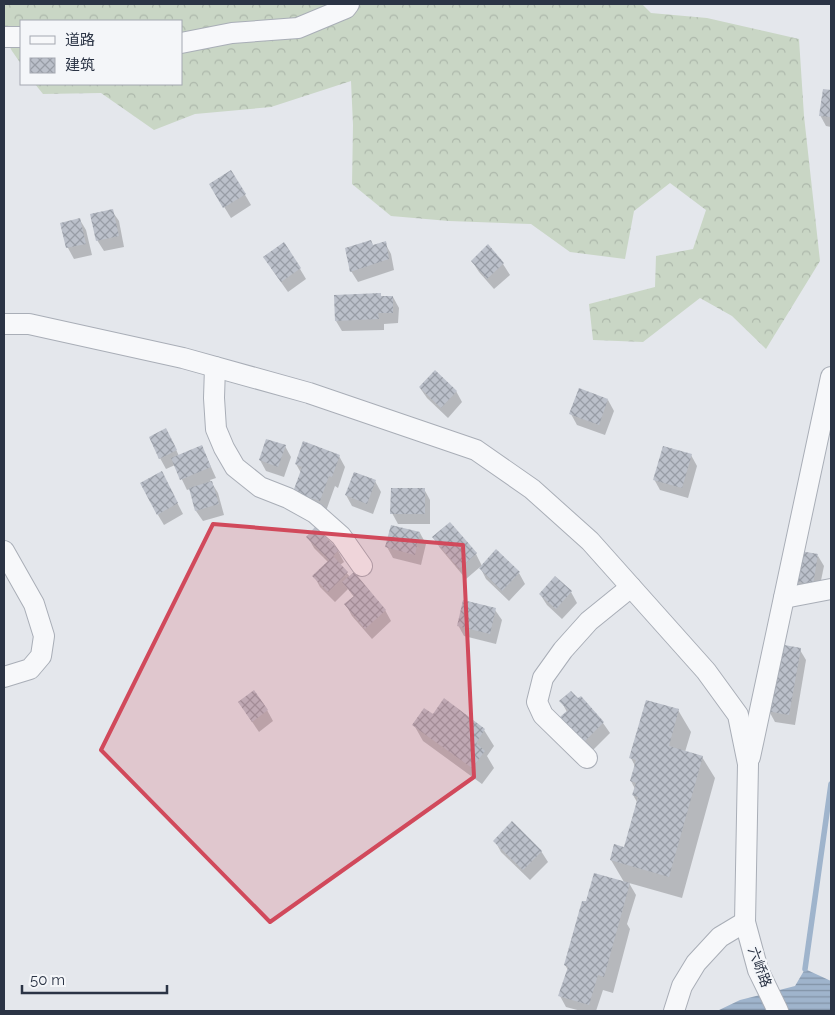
<svg xmlns="http://www.w3.org/2000/svg" width="835" height="1015" font-family="Raleway,'Noto Sans SC',sans-serif">
	<style>
		.forest { fill: url(#forest-crowns) }
		.water { fill: url(#water-rules) }
		.shadow { fill: #0003 }
		.lines { fill: none; stroke-linecap: round; stroke-linejoin: round }
		.stream { stroke: #9fb4cc; stroke-width: 5.5 }
		.building { fill: url(#building-cross-hatch) }
		.minor-casing { stroke: #a9aeb7; stroke-width: 22 }
		.minor { stroke: #f7f8fa; stroke-width: 20 }
		.marked { fill: #d1495b; fill-opacity: 0.2; stroke: #d1495b; stroke-width: 4; stroke-linejoin: round }
		.labels { text-anchor: middle; dominant-baseline: central; stroke-width: 4.5; stroke-linejoin: round; paint-order: stroke }
		.street-label { font-size: 14px; fill: #2b3445; stroke: #f4f6f9 }
	</style>
	<defs>
		<pattern id="forest-crowns" width="20" height="18" patternUnits="userSpaceOnUse" patternTransform="scale(1.25)"><rect width="20" height="18" fill="#c9d6c5"/><path d="M2 6a3 3 0 1 1 6 0M12 15a3 3 0 1 1 6 0" fill="none" stroke="#adb8ab"/></pattern>
		<pattern id="water-rules" width="6" height="5" patternUnits="userSpaceOnUse" patternTransform="scale(1.25)"><rect width="6" height="5" fill="#9fb4cc"/><path d="M0 2.5h6" fill="none" stroke="#8293a7"/></pattern>
		<pattern id="building-cross-hatch" width="8" height="8" patternUnits="userSpaceOnUse" patternTransform="scale(1.25)"><rect width="8" height="8" fill="#bbc0ca"/><path d="M0 0l8 8M0 8l8-8" fill="none" stroke="#989da6"/></pattern>
	</defs>
	<rect width="100%" height="100%" fill="#e4e7ec"/>
	<polygon class="forest" points="4,4 642,4 651,13 707,18 799,39 804,116 820,261 766,349 732,316 700,298 643,342 593,340 589,304 655,287 656,256 693,249 706,210 670,183 634,211 625,259 570,252 531,224 449,221 391,216 352,184 353,125 351,81 271,107 195,114 154,130 101,93 43,94 35,84 181,84 181,21 21,21 21,64 12,51 4,36"/>
	<polygon class="water" points="805,969 831,981 831,1011 717,1011 740,1000 795,986"/>
	<g class="shadow">
		<polygon points="824,90 831,91 831,127 826,126 820,115"/>
		<polygon points="231,171 251,205 231,218 210,184"/>
		<polygon points="112,211 119,221 124,247 104,251 97,240"/>
		<polygon points="80,220 86,230 92,255 74,259 68,248 62,224"/>
		<polygon points="385,243 391,254 394,270 358,282 351,271 373,246"/>
		<polygon points="488,246 503,264 510,275 494,289 479,272 472,261"/>
		<polygon points="271,268 300,269 306,279 288,292"/>
		<polygon points="380,294 382,297 393,297 399,308 398,323 384,324 384,330 342,331 336,321"/>
		<polygon points="420,388 456,391 462,402 448,418 427,398"/>
		<polygon points="608,400 614,411 605,435 577,425 571,414"/>
		<polygon points="172,441 179,456 201,447 207,458 216,478 210,480 218,493 224,515 203,521 196,511 190,489 187,490 175,465 166,469 160,458"/>
		<polygon points="285,446 291,457 284,477 266,471 260,460"/>
		<polygon points="691,455 697,466 688,498 660,490 654,479"/>
		<polygon points="339,456 345,467 338,488 335,486 326,511 301,503 301,473 296,464"/>
		<polygon points="375,481 381,492 373,514 352,506 346,495"/>
		<polygon points="167,483 183,514 164,525 158,515"/>
		<polygon points="424,489 430,500 430,524 398,524 392,513"/>
		<polygon points="420,533 426,544 421,565 393,558 387,547"/>
		<polygon points="308,537 338,551 344,562 340,565 350,577 385,610 391,621 372,639 352,616 346,605 354,597 348,589 335,602 320,587 314,576 328,562 314,548"/>
		<polygon points="433,537 476,554 482,566 496,551 519,573 525,584 509,601 486,579 480,567 466,579 440,548"/>
		<polygon points="818,556 824,566 818,595 802,592 795,581"/>
		<polygon points="571,592 577,603 562,619 547,605 540,594"/>
		<polygon points="495,610 502,620 496,644 464,636 458,625"/>
		<polygon points="800,650 806,660 795,725 775,722 769,711"/>
		<polygon points="561,701 603,723 610,733 590,753 568,728 562,717 567,712"/>
		<polygon points="267,710 273,721 259,732 246,713"/>
		<polygon points="678,710 691,732 685,752 702,757 715,778 682,898 629,883 636,895 627,924 630,929 613,993 603,990 596,1011 581,1011 566,1007 560,996 568,970 565,965 588,904 624,882 611,860 625,849 637,802 633,795 635,789 631,781 635,766 631,758"/>
		<polygon points="433,716 484,730 494,746 487,756 494,768 482,784 423,741 414,725"/>
		<polygon points="495,841 541,851 548,862 530,880 501,852"/>
	</g>
	<g class="lines">
		<polyline class="stream" points="805,969 831,784"/>
	</g>
	<g class="building">
		<polygon points="823,89 831,90 831,117 819,116"/>
		<polygon points="231,170 246,194 223,208 209,184"/>
		<polygon points="113,209 119,236 96,241 90,214"/>
		<polygon points="80,218 86,244 66,248 60,223"/>
		<polygon points="371,240 373,245 386,241 389,259 350,272 345,248"/>
		<polygon points="284,242 301,268 281,282 263,257"/>
		<polygon points="488,244 504,263 487,279 471,261"/>
		<polygon points="381,293 381,296 393,296 393,313 378,313 379,319 335,321 334,295"/>
		<polygon points="435,370 457,391 441,408 419,387"/>
		<polygon points="579,388 608,399 599,425 569,414"/>
		<polygon points="166,428 177,450 159,459 149,437"/>
		<polygon points="266,439 286,445 278,467 259,460"/>
		<polygon points="303,441 340,455 332,477 329,476 320,501 293,492 302,467 295,464"/>
		<polygon points="202,445 211,467 180,480 171,458"/>
		<polygon points="663,446 692,454 682,488 653,480"/>
		<polygon points="162,471 178,503 157,515 140,483"/>
		<polygon points="354,472 376,480 367,504 345,495"/>
		<polygon points="212,481 219,504 195,511 189,488"/>
		<polygon points="391,488 425,488 425,514 390,514"/>
		<polygon points="450,522 477,553 459,569 432,537"/>
		<polygon points="391,525 420,532 415,555 385,547"/>
		<polygon points="315,527 339,550 333,556 348,572 328,592 312,576 329,560 306,537"/>
		<polygon points="496,549 520,572 502,591 479,568"/>
		<polygon points="800,551 818,554 813,585 794,581"/>
		<polygon points="354,572 386,610 365,629 344,604 354,596 342,582"/>
		<polygon points="555,576 572,591 556,609 539,594"/>
		<polygon points="463,600 496,608 490,634 457,626"/>
		<polygon points="779,644 801,648 789,715 767,711"/>
		<polygon points="254,690 268,710 252,722 238,702"/>
		<polygon points="571,691 578,698 581,696 604,722 583,743 560,717 568,710 559,701"/>
		<polygon points="444,698 485,729 476,743 485,751 472,768 412,725 424,708 433,714"/>
		<polygon points="646,700 679,709 669,746 703,756 669,877 610,860 614,844 624,847 638,797 632,795 636,783 630,781 636,760 629,758"/>
		<polygon points="512,821 542,851 523,870 493,841"/>
		<polygon points="594,873 630,883 604,977 598,975 589,1005 558,996 568,967 564,965 582,901 586,901"/>
	</g>
	<g class="lines">
		<g class="minor-casing">
			<g id="minor">
				<polyline points="4,37 21,37"/>
				<polyline points="181,43 232,33 298,28 346,8 349,4"/>
				<polyline points="4,324 29,324 183,358 309,393 476,450 532,489 590,541 706,671 738,715 748,764 745,922 758,970 778,1011"/>
				<polyline points="215,367 214,398 216,429 224,448 235,467 260,487 288,498 315,513 341,536 362,566"/>
				<polyline points="4,551 34,604 44,636 41,656 30,669 4,677"/>
				<polyline points="784,598 831,589"/>
				<polyline points="750,757 831,377"/>
				<polyline points="587,758 543,715 537,702 543,678 563,650 589,621 631,587"/>
				<polyline points="674,1011 682,986 696,963 720,937 745,922"/>
			</g>
		</g>
		<use href="#minor" class="minor"/>
	</g>
	<path class="marked" d="M213,524L463,545L474,777L270,922L101,750Z"/>
	<g class="labels">
		<g class="street-label">
			<text transform="translate(760 967) rotate(70)">六峤路</text>
		</g>
	</g>
	<rect width="835" height="1015" fill="none" stroke="#2b3445" stroke-width="10"/>
	<rect x="20" y="20" width="162" height="65" fill="#f4f6f9" stroke="#a4a8b1"/>
	<rect x="30" y="36" width="25" height="8" fill="#f7f8fa" stroke="#a4a8b1"/>
	<text x="65" y="45" font-size="15" fill="#2b3445">道路</text>
	<rect x="30" y="58" width="25" height="15" fill="url(#building-cross-hatch)" stroke="#a4a8b1"/>
	<text x="65" y="70" font-size="15" fill="#2b3445">建筑</text>
	<path d="M22 985v8h145v-8" fill="none" stroke="#2b3445" stroke-width="2.5"/>
	<text x="30" y="985" font-size="15" fill="#2b3445" stroke="#f4f6f9" stroke-width="4" paint-order="stroke">50 m</text>
</svg>
